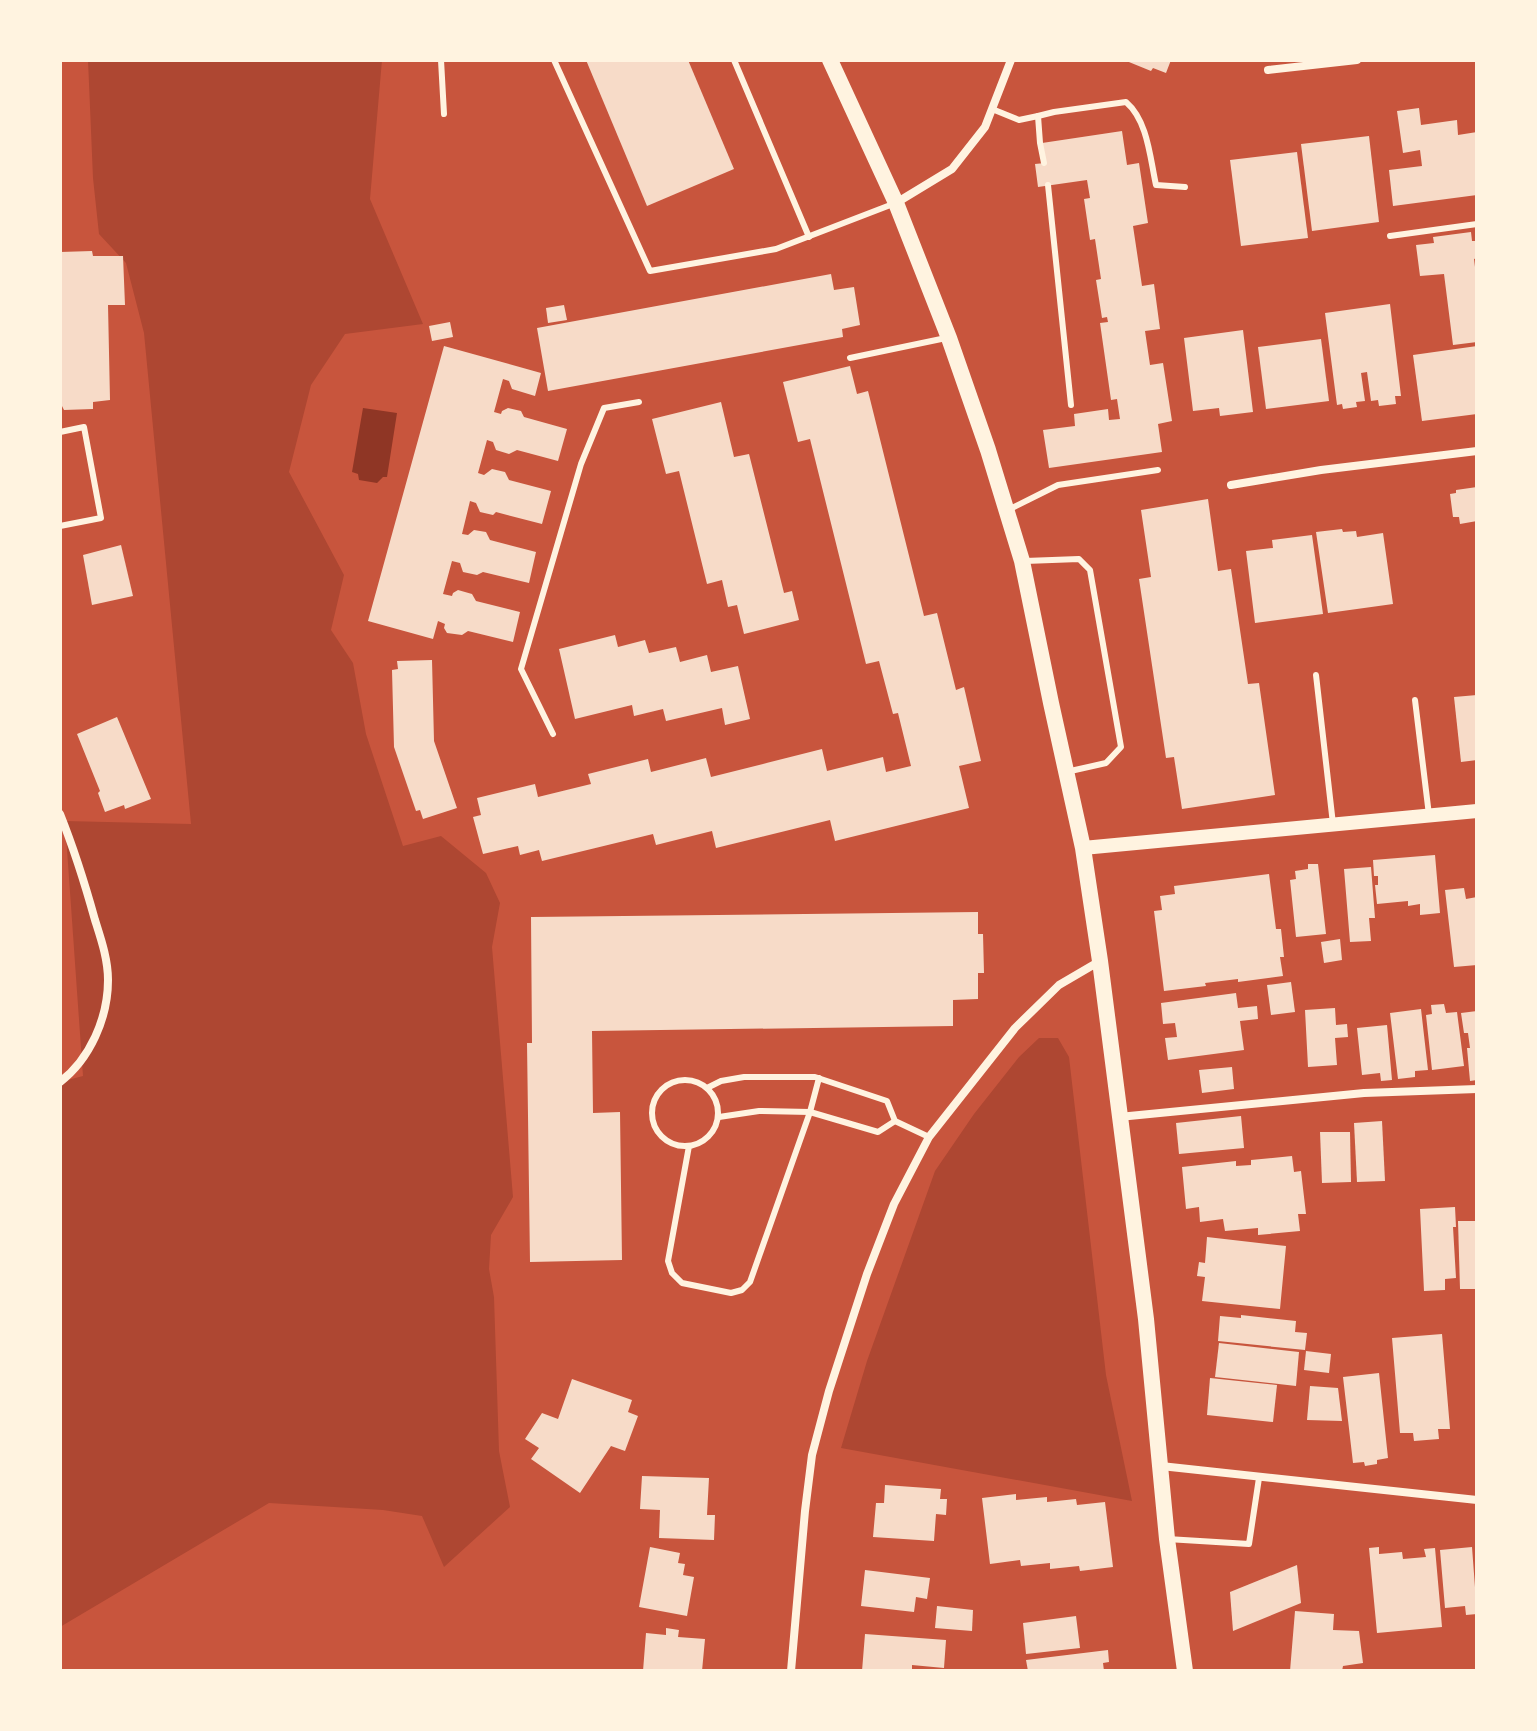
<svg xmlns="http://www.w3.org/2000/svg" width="1537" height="1731" font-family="'DM Sans',sans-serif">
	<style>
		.green { fill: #ae4732 }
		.water { fill: #8f3625 }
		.building { fill: #f7dbc8 }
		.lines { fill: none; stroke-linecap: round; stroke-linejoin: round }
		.service { stroke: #fff3e0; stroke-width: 6 }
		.minor { stroke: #fff3e0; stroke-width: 8 }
		.tertiary { stroke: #fff3e0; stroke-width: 14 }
		.secondary { stroke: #fff3e0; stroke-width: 16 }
	</style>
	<rect width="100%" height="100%" fill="#c8553d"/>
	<g class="green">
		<polygon points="88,60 382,60 370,199 423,324 345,334 311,385 289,472 344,575 331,630 353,663 366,734 403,846 441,836 486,873 500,903 492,947 513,1197 491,1235 489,1269 494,1297 499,1451 510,1507 444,1567 422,1516 383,1510 269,1503 60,1627 60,1082 83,1076 65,821 191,824 144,333 126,263 99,234 93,178"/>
		<polygon points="1039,1038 1058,1038 1069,1057 1106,1375 1132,1501 841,1448 867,1361 935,1171 974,1114 1019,1057"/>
	</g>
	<polygon class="water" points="363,408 397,413 387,477 383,477 377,483 359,480 358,474 352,472"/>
	<g class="building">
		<polygon points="586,60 688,60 734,169 647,206"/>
		<polygon points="1124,60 1171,60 1166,73 1153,68 1151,71"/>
		<polygon points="1419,108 1421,125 1457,120 1458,135 1477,132 1477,195 1393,206 1389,170 1422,166 1420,150 1403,153 1397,111"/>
		<polygon points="1122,131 1127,165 1139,163 1148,223 1133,226 1142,286 1154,284 1160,329 1145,331 1150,365 1163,363 1172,421 1158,424 1162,452 1049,468 1043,430 1075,426 1074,414 1108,409 1109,420 1120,419 1117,399 1111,400 1100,323 1108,322 1107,317 1102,318 1096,280 1101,279 1095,239 1090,240 1084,199 1090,198 1087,180 1038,187 1035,164 1045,163 1042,143"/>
		<polygon points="1369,136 1379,222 1312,231 1301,144"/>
		<polygon points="1297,152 1308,238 1241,246 1230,160"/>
		<polygon points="1471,232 1472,241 1477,241 1477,258 1474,259 1475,267 1477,267 1477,342 1453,345 1444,274 1420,276 1416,245 1434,243 1433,237"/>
		<polygon points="92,251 93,256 123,256 125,305 108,305 110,400 93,402 93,409 64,410 60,402 60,252"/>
		<polygon points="831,274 834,290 854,287 860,325 842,329 843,337 548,391 537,328"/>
		<polygon points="1390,304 1401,396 1395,396 1396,404 1379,406 1378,400 1371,401 1367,372 1361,373 1365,401 1356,402 1357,407 1343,409 1342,404 1337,405 1325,313"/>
		<polygon points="564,305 567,320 548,323 546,308"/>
		<polygon points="450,322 453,337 432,341 429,326"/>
		<polygon points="1243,330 1253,412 1220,416 1219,408 1193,411 1184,338"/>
		<polygon points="1321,339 1329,401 1266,409 1258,347"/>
		<polygon points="444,346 541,373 535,396 512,389 509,381 503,379 494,412 501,414 502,411 508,408 521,411 524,417 567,429 558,461 517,450 509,454 496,450 493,442 487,440 478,473 484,475 492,469 505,472 509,480 551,491 542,524 496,512 493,515 480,512 476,503 470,501 462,534 468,535 474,530 486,532 490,540 536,552 529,583 483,572 477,575 463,572 460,563 452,561 443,594 452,596 453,593 458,590 472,594 476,601 520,612 513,642 468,631 462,635 447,633 444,628 445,624 438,621 433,639 368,621"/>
		<polygon points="1477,346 1477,414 1422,421 1413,355"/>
		<polygon points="850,366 857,394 868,391 924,616 937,613 956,690 964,687 981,761 959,766 969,808 835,841 830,820 716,848 712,831 656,845 653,834 542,861 539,850 520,855 518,846 483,854 473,817 481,815 477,798 535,784 538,797 591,784 588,774 648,759 651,772 706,758 711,777 822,749 827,771 883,757 886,772 911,766 898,713 893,714 879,661 866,664 810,439 798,442 783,382"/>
		<polygon points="721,402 734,457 749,454 784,593 792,591 799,620 744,634 737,605 728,607 722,580 707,584 679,471 666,474 652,419"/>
		<polygon points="1477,487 1477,521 1460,524 1459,517 1453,517 1450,494 1456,493 1456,490"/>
		<polygon points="1208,499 1218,571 1231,569 1248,684 1259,683 1275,795 1182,809 1174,757 1166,758 1139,579 1151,577 1141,510"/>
		<polygon points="1342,529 1343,532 1356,531 1357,537 1383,533 1393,604 1328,613 1316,532"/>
		<polygon points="1312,535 1323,614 1255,623 1246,551 1273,548 1272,540"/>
		<polygon points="121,545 133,596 92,605 83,555"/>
		<polygon points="615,635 618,647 645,640 649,653 676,647 680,662 707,655 711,672 738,666 750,719 725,725 722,708 666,721 663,709 634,716 632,705 575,719 559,649"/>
		<polygon points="432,660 434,741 457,808 423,819 420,810 416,811 394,747 392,670 398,669 397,661"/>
		<polygon points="1477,695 1477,760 1461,762 1454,697"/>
		<polygon points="117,717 151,799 125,809 124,805 105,812 98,793 100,791 77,734"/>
		<polygon points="1435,855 1440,913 1420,915 1420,904 1408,906 1408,901 1377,904 1375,885 1378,885 1378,876 1374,876 1373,860"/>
		<polygon points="1308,864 1318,864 1326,934 1296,937 1290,880 1296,879 1295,871 1308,869"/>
		<polygon points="1371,867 1375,918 1369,918 1371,941 1350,942 1344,869"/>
		<polygon points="1269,874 1276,929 1281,929 1284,957 1280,957 1283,976 1238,982 1238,979 1205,983 1206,986 1164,991 1154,911 1162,910 1160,896 1175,894 1174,886"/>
		<polygon points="1464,888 1466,899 1477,897 1477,965 1454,967 1445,890"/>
		<polygon points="978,912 978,934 983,934 984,973 978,973 978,999 953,1000 953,1026 592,1031 593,1113 620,1112 622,1260 530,1262 527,1043 532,1043 531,917"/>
		<polygon points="1340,939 1342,960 1324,963 1321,942"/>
		<polygon points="1291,982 1295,1012 1271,1015 1267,985"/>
		<polygon points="1236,993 1238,1008 1257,1006 1258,1019 1240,1021 1244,1050 1168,1060 1165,1038 1177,1037 1175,1023 1163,1024 1161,1003"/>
		<polygon points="1444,1004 1446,1013 1457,1012 1464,1066 1432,1070 1426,1015 1432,1014 1431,1005"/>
		<polygon points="1335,1008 1336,1025 1347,1024 1348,1037 1335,1038 1337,1065 1308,1067 1305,1010"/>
		<polygon points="1421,1009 1428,1070 1415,1071 1415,1077 1398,1079 1390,1013"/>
		<polygon points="1477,1011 1477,1080 1470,1081 1467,1048 1470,1048 1468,1033 1464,1033 1461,1013"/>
		<polygon points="1387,1025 1392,1080 1381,1081 1380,1073 1362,1075 1357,1028"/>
		<polygon points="1232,1067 1234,1089 1202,1093 1199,1070"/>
		<polygon points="1241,1116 1244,1148 1179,1154 1176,1123"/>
		<polygon points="1382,1121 1385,1181 1357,1182 1354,1123"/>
		<polygon points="1320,1132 1350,1132 1351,1182 1322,1183"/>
		<polygon points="1292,1156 1294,1172 1301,1171 1306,1214 1298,1214 1300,1231 1258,1235 1258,1228 1225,1231 1223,1219 1200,1222 1199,1207 1186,1209 1182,1167 1236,1161 1236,1166 1251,1165 1251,1160"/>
		<polygon points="1455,1207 1456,1227 1453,1227 1456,1278 1445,1279 1445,1290 1424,1291 1420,1209"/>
		<polygon points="1458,1221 1477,1221 1477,1289 1460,1289"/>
		<polygon points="1207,1237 1286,1246 1280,1309 1202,1301 1205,1277 1197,1276 1199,1262 1205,1263"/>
		<polygon points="1241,1315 1296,1321 1295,1332 1307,1333 1305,1350 1218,1341 1220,1316 1241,1318"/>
		<polygon points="1442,1334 1450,1429 1438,1429 1439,1439 1414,1441 1413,1433 1400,1433 1392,1338"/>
		<polygon points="1219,1343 1299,1352 1296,1386 1215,1377"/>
		<polygon points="1306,1351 1331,1354 1329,1373 1304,1370"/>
		<polygon points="1379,1373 1388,1458 1377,1460 1377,1464 1365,1466 1364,1462 1353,1463 1343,1377"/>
		<polygon points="1210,1378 1277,1385 1273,1422 1207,1415"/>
		<polygon points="572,1379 632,1400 628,1412 638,1416 625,1451 611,1446 580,1493 531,1459 539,1448 525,1439 542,1413 558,1419"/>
		<polygon points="1310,1386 1338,1388 1342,1421 1307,1420"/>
		<polygon points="642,1476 709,1478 707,1515 715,1515 714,1540 659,1538 660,1510 640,1509"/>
		<polygon points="885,1485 941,1489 940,1499 947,1499 946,1515 936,1514 934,1541 873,1537 876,1503 884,1503"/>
		<polygon points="1016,1494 1016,1500 1047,1497 1047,1502 1076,1499 1077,1505 1105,1502 1113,1567 1080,1571 1079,1566 1050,1569 1050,1563 1021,1566 1020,1560 990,1564 982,1498"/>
		<polygon points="650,1547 680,1553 678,1563 685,1564 683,1575 694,1577 687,1616 639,1607"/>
		<polygon points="1379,1547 1379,1554 1402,1552 1403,1559 1426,1557 1424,1549 1435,1548 1442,1627 1377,1633 1369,1548"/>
		<polygon points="1472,1547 1477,1614 1466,1615 1465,1606 1445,1608 1440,1550"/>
		<polygon points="1297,1565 1301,1603 1233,1631 1230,1592"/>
		<polygon points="865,1570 930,1578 927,1599 916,1597 914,1612 861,1606"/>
		<polygon points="937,1606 973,1610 972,1631 935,1628"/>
		<polygon points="1295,1611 1334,1614 1333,1630 1359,1631 1363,1663 1343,1666 1342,1671 1290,1671"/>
		<polygon points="1076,1616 1080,1648 1026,1654 1023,1623"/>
		<polygon points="666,1628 679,1630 678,1637 705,1639 702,1671 643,1671 646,1633 666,1635"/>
		<polygon points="865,1634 946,1640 944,1668 912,1665 912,1671 862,1671"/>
		<polygon points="1108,1650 1109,1662 1103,1663 1104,1671 1028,1671 1026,1660"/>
	</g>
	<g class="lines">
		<g class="service">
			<polyline points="441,60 444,114"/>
			<polyline points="554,60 650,271 776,249 893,204"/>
			<polyline points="734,60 809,237"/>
			<polyline points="992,109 1019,120 1038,116 1040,143 1044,163"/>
			<path d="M1038,116L1054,112L1126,102C1148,121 1150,158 1156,185L1185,187"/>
			<polyline points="1048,185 1071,405"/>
			<polyline points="1390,236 1477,224"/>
			<polyline points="850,358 946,338"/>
			<polyline points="60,432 84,427 101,518 60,526"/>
			<polyline points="1010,509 1058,485 1158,470"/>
			<polyline points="1025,561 1079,559 1090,570 1121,747 1106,763 1066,772"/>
			<polyline points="1316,675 1333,824"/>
			<polyline points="1415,700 1429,815"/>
			<polyline points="553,734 521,669 581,464 604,408 639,402"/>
			<circle cx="685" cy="1113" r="33"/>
			<polyline points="707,1088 721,1081 744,1077 815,1077 887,1101 895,1121 929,1137"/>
			<polyline points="719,1117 759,1111 810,1112 878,1132 895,1121"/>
			<polyline points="689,1146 668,1261 672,1273 682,1283 731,1293 742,1290 750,1282 810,1112 819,1078"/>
			<polyline points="1167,1539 1249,1544 1259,1478"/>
		</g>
		<g class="minor">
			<polyline points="1268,70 1357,60"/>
			<polyline points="896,203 952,169 985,127 1011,60"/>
			<polyline points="1231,485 1321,470 1477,451"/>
			<path d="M60,814C74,849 85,884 95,920C101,939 108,959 108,980C108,1018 90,1059 60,1082"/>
			<polyline points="1119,1117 1364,1093 1477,1089"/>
			<polyline points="1161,1466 1477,1500"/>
			<polyline points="791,1671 805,1511 812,1455 829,1391 867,1274 894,1204 929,1137 1015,1028 1059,985 1100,961"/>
		</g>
		<polyline class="tertiary" points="1083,848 1477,811"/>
		<polyline class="secondary" points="830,60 896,203 949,338 988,450 1022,561 1051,703 1083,848 1100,961 1146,1319 1167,1539 1185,1671"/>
	</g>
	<rect width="1537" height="1731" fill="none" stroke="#fff3e0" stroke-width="124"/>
</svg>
